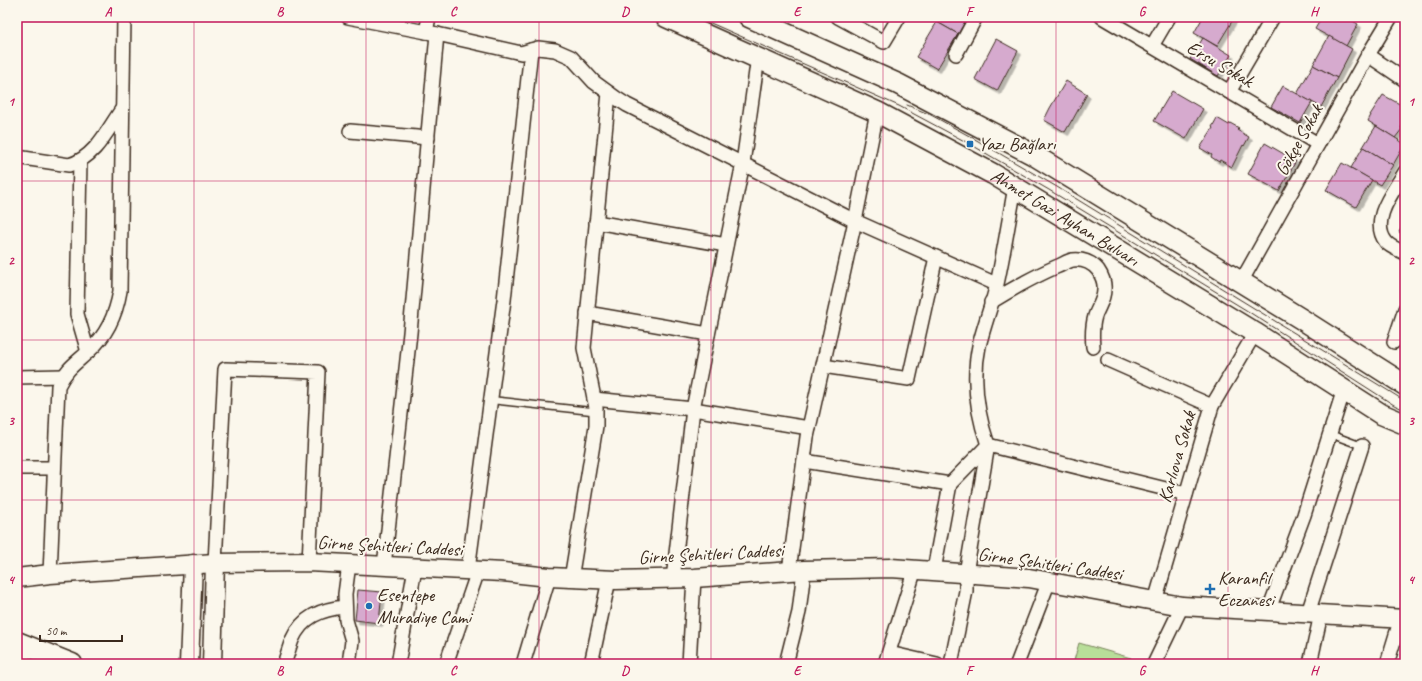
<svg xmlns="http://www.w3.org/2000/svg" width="1422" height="681" font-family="Caveat,sans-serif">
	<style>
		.green { fill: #b8de99; stroke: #7a845c }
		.building { fill: #d6aace; stroke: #3b2a1e; filter: url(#shadow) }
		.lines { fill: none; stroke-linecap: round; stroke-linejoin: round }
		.lane-casing { stroke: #3b2a1e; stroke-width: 9 }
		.street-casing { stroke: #3b2a1e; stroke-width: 16 }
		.secondary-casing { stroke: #3b2a1e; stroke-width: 21 }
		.primary-casing { stroke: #3b2a1e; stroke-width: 23 }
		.lane { stroke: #fbf7ec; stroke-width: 6 }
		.street { stroke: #fbf7ec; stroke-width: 13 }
		.secondary { stroke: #fbf7ec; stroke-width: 18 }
		.primary { stroke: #fbf7ec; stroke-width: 20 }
		.tram { stroke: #3b2a1e; stroke-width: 1 }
		.grid { fill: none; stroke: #c2185b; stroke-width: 1; stroke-opacity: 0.55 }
		.poi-dot { fill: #1f6fb2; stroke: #fbf7ec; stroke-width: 1.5 }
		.labels { text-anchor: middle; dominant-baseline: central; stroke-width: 4; stroke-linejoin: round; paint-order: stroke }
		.street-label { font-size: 19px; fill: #3b2a1e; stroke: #fbf7ec }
		.poi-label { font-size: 19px; fill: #3b2a1e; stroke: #fbf7ec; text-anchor: start }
		.neatline { fill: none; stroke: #c2185b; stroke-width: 1.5 }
		.grid-label { font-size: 13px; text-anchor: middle; font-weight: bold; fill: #c2185b }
	</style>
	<defs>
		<filter id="shadow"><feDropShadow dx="3.5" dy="3.5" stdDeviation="0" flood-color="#0004"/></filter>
	</defs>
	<rect width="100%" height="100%" fill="#fbf7ec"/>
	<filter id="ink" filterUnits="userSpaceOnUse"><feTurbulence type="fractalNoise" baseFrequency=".025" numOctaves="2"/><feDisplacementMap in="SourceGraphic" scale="8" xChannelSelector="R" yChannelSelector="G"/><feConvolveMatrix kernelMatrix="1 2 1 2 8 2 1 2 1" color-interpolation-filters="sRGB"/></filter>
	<g filter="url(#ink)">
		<polygon class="green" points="1079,643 1131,658 1130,664 1073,664"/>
		<g class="building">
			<polygon points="940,17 968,17 958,34 937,22"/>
			<polygon points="1203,17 1231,17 1234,18 1217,46 1194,33"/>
			<polygon points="1322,17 1346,17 1358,24 1346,46 1315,29"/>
			<polygon points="937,22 958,34 937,69 916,57"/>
			<polygon points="1329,36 1352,49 1337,78 1313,65"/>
			<polygon points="1203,38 1231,55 1218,76 1190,59"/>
			<polygon points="996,39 1018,51 997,91 975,79"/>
			<polygon points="1313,65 1337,78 1321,107 1297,94"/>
			<polygon points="1066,81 1087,94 1072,121 1072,120 1065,132 1044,120 1050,108"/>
			<polygon points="1283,86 1312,102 1300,123 1271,107"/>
			<polygon points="1172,91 1203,109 1186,139 1154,121"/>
			<polygon points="1383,95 1405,107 1405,121 1401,128 1402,129 1395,138 1368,121 1371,115 1370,115"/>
			<polygon points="1217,118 1229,125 1230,123 1239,128 1237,130 1249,137 1244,146 1243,145 1232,167 1220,160 1219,162 1211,157 1212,155 1200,148 1213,128 1212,127"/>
			<polygon points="1376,126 1405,144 1393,165 1363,147"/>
			<polygon points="1265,143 1296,161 1279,191 1248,174"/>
			<polygon points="1363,147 1393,165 1380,185 1351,168"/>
			<polygon points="1342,163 1372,180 1356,207 1326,190"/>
			<polygon points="1405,222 1405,236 1399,232"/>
			<polygon points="358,590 382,592 379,623 355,620"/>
		</g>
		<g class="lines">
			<g class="lane-casing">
				<g id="lane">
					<polyline points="491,400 591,411 596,408"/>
					<polyline points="1330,434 1362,446"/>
				</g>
			</g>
			<g class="street-casing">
				<g id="street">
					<polyline points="348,17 437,34 521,53 538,48 555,50 571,57 594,82 616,98 627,105 855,221 996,284"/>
					<polyline points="838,17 884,42 899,17"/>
					<polyline points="1102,17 1318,144"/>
					<polyline points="426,32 429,17"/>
					<polyline points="1152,46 1169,17"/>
					<polyline points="956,54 976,17"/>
					<polyline points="1368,55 1405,80"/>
					<polyline points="1229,92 1273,17"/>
					<polyline points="350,131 428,138"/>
					<path d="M17,157L69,165C95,158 108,129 122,109"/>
					<polyline points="80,161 77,314 88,352"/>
					<path d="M1405,172C1394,191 1369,220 1386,242C1390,247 1399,250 1405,253"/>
					<polyline points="596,222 726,245"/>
					<polyline points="1241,282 1368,55 1391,17"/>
					<path d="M991,302C1012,289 1033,277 1056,267C1062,265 1067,261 1073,260C1083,259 1092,263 1098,270C1102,276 1105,283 1104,290C1104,300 1098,307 1095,316C1092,326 1092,336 1093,347"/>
					<polyline points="587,313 708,334"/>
					<polyline points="1394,342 1405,309"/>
					<polyline points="1108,360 1212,406"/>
					<polyline points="823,366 909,379 936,257"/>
					<polyline points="17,377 63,376"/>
					<polyline points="594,399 693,409 809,428"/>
					<polyline points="804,461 950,484"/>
					<polyline points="17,468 54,468"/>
					<polyline points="215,563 225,369 318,372 309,562"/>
					<polyline points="349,564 345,594 346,620 352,641 349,664"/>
					<polyline points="384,566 410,333 437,34"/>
					<polyline points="468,570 504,300 531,50"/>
					<polyline points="934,570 950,484 988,445 1186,494"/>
					<polyline points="789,571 807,437 855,221 877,112"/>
					<path d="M50,574L58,386C67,368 75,364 89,351C107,335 116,315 120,291L124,17"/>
					<polyline points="571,579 596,426 596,408 584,348 609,93"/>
					<polyline points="673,579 693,409 743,163 758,57"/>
					<polyline points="1155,601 1212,406 1255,333"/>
					<polyline points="1268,612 1304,515 1344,389"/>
					<polyline points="1308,613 1362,446"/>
					<polyline points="889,653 937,664"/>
					<path d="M284,664C287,656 289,648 292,640C302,617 321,609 345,607"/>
					<polyline points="398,664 415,568"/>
					<polyline points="446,664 478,571"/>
					<polyline points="523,664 549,577"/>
					<polyline points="591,664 609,580"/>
					<polyline points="689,664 694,578"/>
					<polyline points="786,664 799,612 804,570"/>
					<polyline points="885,664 915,569"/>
					<path d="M951,664L966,591V573L988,445C977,413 972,379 979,346C984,325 992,305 997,284C1004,252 1009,219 1015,187"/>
					<polyline points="1017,664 1049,581"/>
					<polyline points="1154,664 1182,606"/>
					<polyline points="1310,664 1321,614"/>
					<polyline points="1387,664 1401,618"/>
				</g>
			</g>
			<g class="secondary-casing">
				<g id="secondary">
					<polyline points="17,578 50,574 215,563 309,562 503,572 549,577 616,580 694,578 804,570 891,568 1029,578 1182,606 1405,619"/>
					<polyline points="189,664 193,564"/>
					<polyline points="212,664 215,563"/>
				</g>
			</g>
			<g class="primary-casing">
				<g id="primary">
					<path id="s1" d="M666,17L877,112L993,174L1255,333L1381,414L1405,424"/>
					<polyline points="749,17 898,84 1032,154 1303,320 1405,385"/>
					<polyline points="17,642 72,664"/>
					<polyline points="17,662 22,664"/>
				</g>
			</g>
			<use href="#lane" class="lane"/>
			<use href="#street" class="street"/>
			<use href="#secondary" class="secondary"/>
			<use href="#primary" class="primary"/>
			<g class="tram">
				<polyline points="697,17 899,106 970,144 1049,190 1246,310 1394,405 1405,410"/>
				<polyline points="907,105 931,115 973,138 1057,187 1405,401"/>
			</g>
		</g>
	</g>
	<path class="grid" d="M194,17V664M366,17V664M539,17V664M711,17V664M883,17V664M1056,17V664M1228,17V664M17,181H1405M17,340H1405M17,500H1405"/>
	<g class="poi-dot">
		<rect x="966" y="140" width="8" height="8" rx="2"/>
		<path d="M1208 583h4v4h4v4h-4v4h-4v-4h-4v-4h4z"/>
		<circle cx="369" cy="606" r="4"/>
	</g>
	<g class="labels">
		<g class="street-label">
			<text transform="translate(1220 64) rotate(30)">Ersu Sokak</text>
			<text transform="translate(1299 140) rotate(-61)">Gökçe Sokak</text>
			<text stroke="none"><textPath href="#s1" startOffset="447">Ahmet Gazi Ayhan Bulvarı</textPath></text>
			<text transform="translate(1177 457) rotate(-74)">Karlıova Sokak</text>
			<text transform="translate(390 546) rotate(3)">Girne Şehitleri Caddesi</text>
			<text transform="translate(711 554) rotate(-3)">Girne Şehitleri Caddesi</text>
			<text transform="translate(1050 564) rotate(8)">Girne Şehitleri Caddesi</text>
		</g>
		<g class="poi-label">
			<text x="978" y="144">Yazı Bağları</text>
			<text x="1218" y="578">Karanfil<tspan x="1218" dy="22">Eczanesi</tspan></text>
			<text x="377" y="595">Esentepe<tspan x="377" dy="22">Muradiye Cami</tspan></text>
		</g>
	</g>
	<rect width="1422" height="681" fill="none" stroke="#fbf7ec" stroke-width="44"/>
	<path d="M40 635v6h82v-6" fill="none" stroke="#3b2a1e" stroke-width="2"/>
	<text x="46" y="635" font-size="12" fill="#3b2a1e" stroke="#fbf7ec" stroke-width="3" paint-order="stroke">50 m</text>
	<rect x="22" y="22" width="1378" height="637" class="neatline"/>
	<g class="grid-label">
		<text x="108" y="16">A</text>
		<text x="280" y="16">B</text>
		<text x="453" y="16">C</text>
		<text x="625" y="16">D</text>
		<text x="797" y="16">E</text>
		<text x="969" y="16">F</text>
		<text x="1142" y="16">G</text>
		<text x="1314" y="16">H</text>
		<text x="11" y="106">1</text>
		<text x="1411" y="106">1</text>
		<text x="11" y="265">2</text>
		<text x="1411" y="265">2</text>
		<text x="11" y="425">3</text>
		<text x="1411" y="425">3</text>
		<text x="11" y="584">4</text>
		<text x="1411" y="584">4</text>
		<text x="108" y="675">A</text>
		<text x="280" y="675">B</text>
		<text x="453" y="675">C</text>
		<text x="625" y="675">D</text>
		<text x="797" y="675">E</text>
		<text x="969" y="675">F</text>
		<text x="1142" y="675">G</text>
		<text x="1314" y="675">H</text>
	</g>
</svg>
